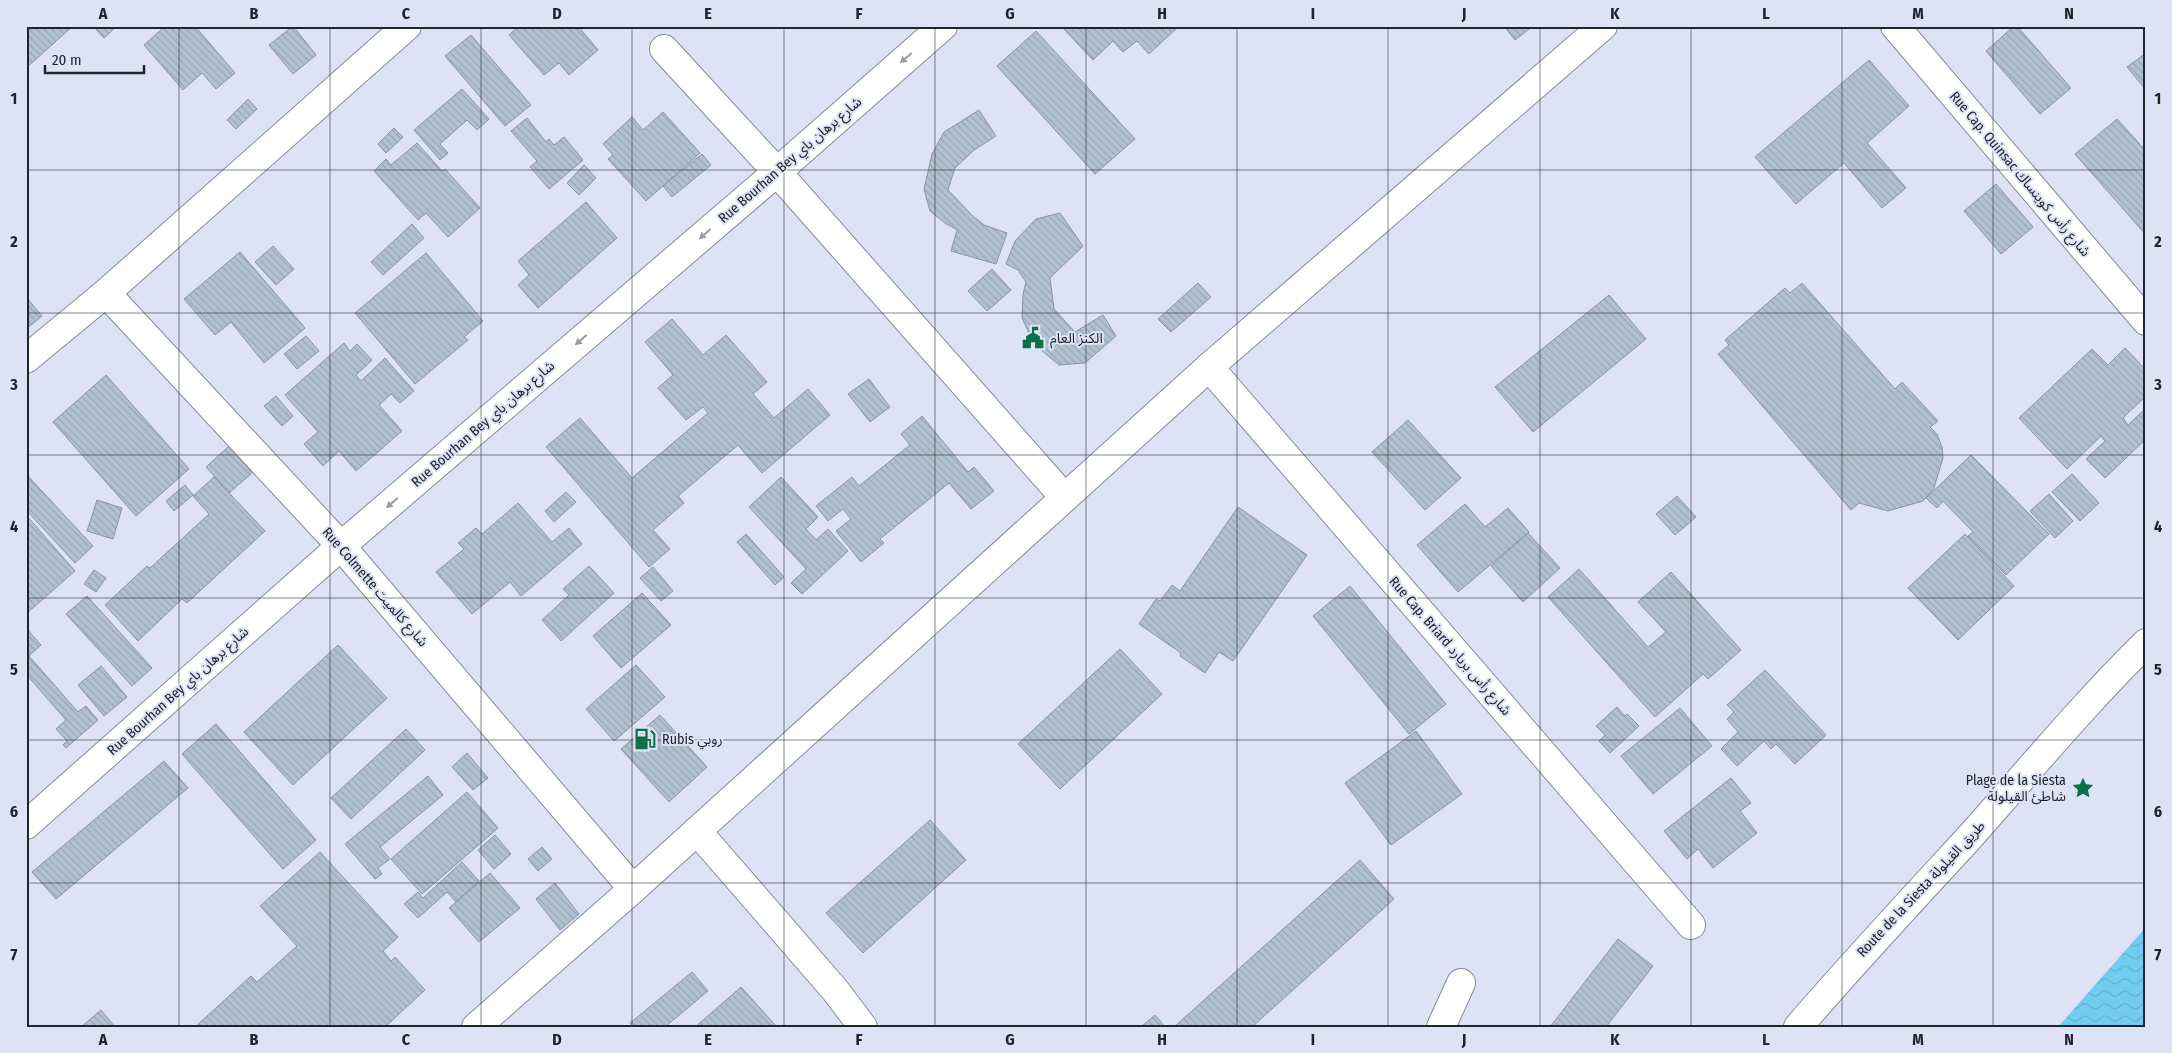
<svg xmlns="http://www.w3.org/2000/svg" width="2172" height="1053" font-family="'Fira Sans Condensed','Noto Sans Arabic',sans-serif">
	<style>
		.water { fill: url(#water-waves) }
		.building { fill: url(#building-back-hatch); stroke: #8795a2 }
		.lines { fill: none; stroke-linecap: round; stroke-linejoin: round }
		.street-casing { stroke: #858b9b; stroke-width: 30 }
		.secondary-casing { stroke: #858b9b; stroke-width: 30 }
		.street { stroke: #fff; stroke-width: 28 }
		.secondary { stroke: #fff; stroke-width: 28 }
		.oneway { fill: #9b9c9f }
		.grid { fill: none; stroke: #21242a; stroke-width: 1; stroke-opacity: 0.55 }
		.labels { text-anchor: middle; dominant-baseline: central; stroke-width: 4; stroke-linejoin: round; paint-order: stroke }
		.street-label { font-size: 14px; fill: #21242a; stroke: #dde3f5 }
		.poi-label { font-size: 14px; fill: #21242a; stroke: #dde3f5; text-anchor: start }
		.neatline { fill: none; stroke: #21242a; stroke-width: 2 }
		.grid-label { font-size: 16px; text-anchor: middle; font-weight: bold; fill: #21242a }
	</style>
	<defs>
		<pattern id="water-waves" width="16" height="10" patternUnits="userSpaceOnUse" patternTransform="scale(1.25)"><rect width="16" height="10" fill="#72ccef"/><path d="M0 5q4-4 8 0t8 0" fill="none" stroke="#62afcd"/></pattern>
		<pattern id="building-back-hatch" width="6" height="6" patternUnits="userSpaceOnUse" patternTransform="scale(1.25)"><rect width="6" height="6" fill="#b2c1cf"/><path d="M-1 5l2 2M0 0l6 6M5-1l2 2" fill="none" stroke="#99a6b2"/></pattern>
	</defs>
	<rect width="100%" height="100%" fill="#dde3f5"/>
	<polygon class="water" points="2146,927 2146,1027 2058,1027"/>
	<g class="building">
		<polygon points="26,26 73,26 26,68"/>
		<polygon points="93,26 117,26 104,38"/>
		<polygon points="165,26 195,26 235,73 216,89 202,73 183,90 144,45"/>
		<polygon points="293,26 316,55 293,74 269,45"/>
		<polygon points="519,26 578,26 598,50 569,75 559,63 544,75 509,35"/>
		<polygon points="1061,26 1179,26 1149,54 1137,41 1123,52 1113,41 1093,60"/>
		<polygon points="1504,26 1533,26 1515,40"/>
		<polygon points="2014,26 2017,26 2071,88 2040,114 1986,51"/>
		<polygon points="1036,31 1135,139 1095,174 997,66"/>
		<polygon points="471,35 531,105 505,126 445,56"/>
		<polygon points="2146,53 2146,90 2127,67"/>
		<polygon points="1869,60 1909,106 1867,143 1906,188 1882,208 1844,163 1796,204 1755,157"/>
		<polygon points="462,89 489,119 477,130 467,120 440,144 448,153 440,160 414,130"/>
		<polygon points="248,99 257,109 236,129 227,120"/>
		<polygon points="979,110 996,136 974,150 955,168 948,190 973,216 984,225 1007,233 996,264 951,251 957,230 945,223 930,211 924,189 932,154 944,132"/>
		<polygon points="663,112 700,153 646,201 608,159 613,155 603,144 632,117 643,130"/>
		<polygon points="527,118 546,142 549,139 554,145 564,137 583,160 549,189 530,167 537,161 511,131"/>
		<polygon points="2117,119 2146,151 2146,235 2075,154"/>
		<polygon points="394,128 403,137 386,153 378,144"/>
		<polygon points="417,143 442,171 445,169 480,208 448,237 426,213 418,220 374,171 386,159 391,165"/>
		<polygon points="702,154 711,165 672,197 663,186"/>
		<polygon points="584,165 596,178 579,195 567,183"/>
		<polygon points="1996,184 2033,227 2001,254 1964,211"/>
		<polygon points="586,202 617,238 538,308 518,285 529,275 518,261"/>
		<polygon points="1060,213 1083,246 1050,278 1054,309 1075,332 1103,315 1116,336 1085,363 1059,365 1034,344 1022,318 1023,294 1026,282 1018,270 1006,264 1015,241 1036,219"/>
		<polygon points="412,224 424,238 383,275 371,262"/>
		<polygon points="273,246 294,269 276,285 255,262"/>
		<polygon points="240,252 305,328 264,363 231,322 215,335 184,299"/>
		<polygon points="426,253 483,321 464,337 468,340 415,384 355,313"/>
		<polygon points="992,269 1011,290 987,311 968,291"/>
		<polygon points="1198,283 1211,297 1171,332 1158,319"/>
		<polygon points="1802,283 1895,389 1902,382 1938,421 1930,427 1937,434 1942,447 1943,458 1934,488 1923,501 1888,511 1859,503 1851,510 1718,354 1729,345 1725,340 1785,288 1790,293"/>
		<polygon points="1609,295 1646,339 1533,432 1495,387"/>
		<polygon points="26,297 42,316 26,329"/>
		<polygon points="672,319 703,355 726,335 767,382 753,394 774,418 808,389 830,415 762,473 738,445 678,496 684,503 653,530 670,549 649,567 546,447 580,418 632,478 708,413 703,407 686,420 658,388 673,375 645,342"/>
		<polygon points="306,336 319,351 297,369 284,354"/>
		<polygon points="344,343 350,351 357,344 372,360 356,375 361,381 385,358 414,391 400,403 391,394 379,405 402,431 356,471 339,451 323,466 304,444 318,432 285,395"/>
		<polygon points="2125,348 2146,370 2146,396 2123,418 2128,425 2146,408 2146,439 2105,478 2086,459 2105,441 2101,436 2067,469 2019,418 2092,349 2108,365"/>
		<polygon points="106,375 189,469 136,516 53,422"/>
		<polygon points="869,379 890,407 870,422 848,394"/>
		<polygon points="276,396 293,416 282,426 264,406"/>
		<polygon points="922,416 968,472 974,467 994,491 971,509 949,483 880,539 884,543 861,562 836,531 851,519 843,509 828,521 816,506 852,477 859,486 910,445 901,434"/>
		<polygon points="1408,420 1461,478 1425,510 1372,452"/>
		<polygon points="229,446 252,473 229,493 206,467"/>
		<polygon points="1971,455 2049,534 2006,575 1968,536 1973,532 1943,501 1937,508 1926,498"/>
		<polygon points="26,474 93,546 75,563 26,510"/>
		<polygon points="2072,474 2099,503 2080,521 2052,492"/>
		<polygon points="214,477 265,531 187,603 182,599 138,641 105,605 147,566 150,568 209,514 193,496"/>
		<polygon points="781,477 818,517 806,529 816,540 828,529 848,551 802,594 791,583 806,569 749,507"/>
		<polygon points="185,485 193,495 174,511 166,501"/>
		<polygon points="566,492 576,502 554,522 545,511"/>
		<polygon points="2049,494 2073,521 2055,538 2030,511"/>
		<polygon points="1677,496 1696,517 1675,535 1656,514"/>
		<polygon points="97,500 122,508 113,539 87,531"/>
		<polygon points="518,503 552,542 569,528 582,544 521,596 510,582 472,614 436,572 464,549 458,543 476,528 482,534"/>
		<polygon points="1465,504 1485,527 1508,508 1529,532 1458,592 1417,545"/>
		<polygon points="1238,507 1307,555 1233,661 1219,652 1205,673 1180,656 1181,653 1139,624 1156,599 1160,601 1172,585 1180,591"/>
		<polygon points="26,515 75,571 26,614"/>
		<polygon points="1528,533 1560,568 1523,602 1491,566"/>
		<polygon points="746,534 784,577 775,585 737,542"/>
		<polygon points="1965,534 2014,586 1958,640 1908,588"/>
		<polygon points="589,566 614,593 561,641 542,620 569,595 563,589"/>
		<polygon points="653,567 673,591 661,601 640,578"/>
		<polygon points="1579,569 1648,647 1666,632 1638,602 1671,572 1741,650 1708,679 1703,674 1655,717 1548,597"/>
		<polygon points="94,570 106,578 96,592 84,584"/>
		<polygon points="1350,586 1446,704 1409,734 1313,616"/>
		<polygon points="642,593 671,625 621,668 593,636"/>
		<polygon points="87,596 152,668 132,686 66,614"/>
		<polygon points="26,628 41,645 29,656 78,712 86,706 98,720 66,748 63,745 67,741 56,729 66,720 26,674"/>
		<polygon points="338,645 387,698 293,785 244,732"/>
		<polygon points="1120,649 1162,694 1060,789 1018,744"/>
		<polygon points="636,665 665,697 614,741 586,709"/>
		<polygon points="101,666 127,697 104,716 78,685"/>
		<polygon points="1765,670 1826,735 1795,764 1776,744 1771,749 1764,741 1737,766 1721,749 1738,732 1727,719 1734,712 1727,705"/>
		<polygon points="1617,707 1625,716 1627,714 1639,726 1610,753 1599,741 1605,735 1596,726"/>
		<polygon points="1680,708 1712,746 1653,794 1621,756"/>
		<polygon points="660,715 707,767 669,802 621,749"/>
		<polygon points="216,724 316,840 283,869 182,754"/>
		<polygon points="406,729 425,750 351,819 331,798"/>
		<polygon points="1416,731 1462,794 1391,845 1345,783"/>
		<polygon points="467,753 488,778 473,790 452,767"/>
		<polygon points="164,761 188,788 56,899 32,872"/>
		<polygon points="428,776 443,795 380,847 390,859 378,868 382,874 375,879 345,844"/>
		<polygon points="1731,778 1751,803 1740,811 1757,833 1713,868 1698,849 1687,859 1664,831"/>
		<polygon points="467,792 498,828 422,894 391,859"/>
		<polygon points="930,820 966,860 863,953 826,913"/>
		<polygon points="495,835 511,854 494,869 478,850"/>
		<polygon points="542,847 552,859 538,871 528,859"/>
		<polygon points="320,852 398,937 383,951 391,961 395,957 425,990 385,1027 195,1027 251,976 257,982 297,946 260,906"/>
		<polygon points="1360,860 1394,899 1252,1027 1174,1027"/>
		<polygon points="462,862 479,881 456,902 447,892 418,918 404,904 418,892 423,898"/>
		<polygon points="490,873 520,908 479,942 449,908"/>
		<polygon points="555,883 579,914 560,930 536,899"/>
		<polygon points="1618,939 1653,966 1606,1027 1550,1027"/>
		<polygon points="692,972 708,991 665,1027 633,1027 630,1023"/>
		<polygon points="741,987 777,1027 695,1027"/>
		<polygon points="101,1010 115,1027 81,1027"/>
		<polygon points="1155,1015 1165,1027 1141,1027"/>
	</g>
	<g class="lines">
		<g class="street-casing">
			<g id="street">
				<polyline points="1895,26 2146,321"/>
				<polyline points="664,49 777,172 1064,497"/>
				<polyline points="106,293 341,546 633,889"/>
				<polyline points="26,359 106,293 407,26"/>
				<polyline points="1209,367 1691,925"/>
				<polyline points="26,825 341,546 777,172 943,26"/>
				<polyline points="697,831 835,990 863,1027"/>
				<polyline points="1441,1027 1461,983"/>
			</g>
		</g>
		<g class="secondary-casing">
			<g id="secondary">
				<polyline points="476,1027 633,889 1209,367 1603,26"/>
				<path d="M1798,1027C1853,963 1911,901 1968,839C2027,773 2083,705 2146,643"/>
			</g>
		</g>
		<use href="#street" class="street"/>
		<use href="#secondary" class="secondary"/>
	</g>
	<defs><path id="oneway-solid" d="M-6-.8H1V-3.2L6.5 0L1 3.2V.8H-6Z" transform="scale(1.25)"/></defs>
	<g class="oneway">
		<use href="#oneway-solid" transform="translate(906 58) rotate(139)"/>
		<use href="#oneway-solid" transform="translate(705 234) rotate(139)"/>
		<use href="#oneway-solid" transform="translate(581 340) rotate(139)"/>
		<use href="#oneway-solid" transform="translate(392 503) rotate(139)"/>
	</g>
	<path class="grid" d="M179,26V1027M330,26V1027M481,26V1027M632,26V1027M784,26V1027M935,26V1027M1086,26V1027M1237,26V1027M1388,26V1027M1540,26V1027M1691,26V1027M1842,26V1027M1993,26V1027M26,170H2146M26,313H2146M26,455H2146M26,598H2146M26,740H2146M26,883H2146"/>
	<defs>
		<g id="civic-bare" transform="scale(1.725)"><path d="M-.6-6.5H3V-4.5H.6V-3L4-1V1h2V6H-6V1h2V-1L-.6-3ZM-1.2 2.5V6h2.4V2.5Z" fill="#0c7148" stroke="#dde3f5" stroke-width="2.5" paint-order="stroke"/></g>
		<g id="fuel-bare" transform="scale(1.725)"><path d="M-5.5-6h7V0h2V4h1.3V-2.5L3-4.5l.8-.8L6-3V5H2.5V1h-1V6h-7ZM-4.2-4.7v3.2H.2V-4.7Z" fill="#0c7148" stroke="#dde3f5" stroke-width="2.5" paint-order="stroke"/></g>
		<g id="sight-bare" transform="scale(1.725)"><path d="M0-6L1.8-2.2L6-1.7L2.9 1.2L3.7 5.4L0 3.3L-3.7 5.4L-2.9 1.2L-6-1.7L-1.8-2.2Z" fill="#0c7148" stroke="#dde3f5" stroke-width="2.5" paint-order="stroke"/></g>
	</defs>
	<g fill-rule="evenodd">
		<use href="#civic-bare" x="1033" y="338"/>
		<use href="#fuel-bare" x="645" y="739"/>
		<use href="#sight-bare" x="2083" y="788"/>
	</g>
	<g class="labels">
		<g class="street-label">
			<text transform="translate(790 160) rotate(-41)">Rue Bourhan Bey شارع برهان باي</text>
			<text transform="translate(2020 174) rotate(50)">Rue Cap. Quinsac شارع رأس كوينساك</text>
			<text transform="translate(483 424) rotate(-41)">Rue Bourhan Bey شارع برهان باي</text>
			<text transform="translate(375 587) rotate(49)">Rue Colmette شارع كالميت</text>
			<text transform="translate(1450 646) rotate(49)">Rue Cap. Briard شارع رأس بريارد</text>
			<text transform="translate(178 691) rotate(-42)">Rue Bourhan Bey شارع برهان باي</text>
			<text transform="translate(1921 889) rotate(-47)">Route de la Siesta طريق القيلولة</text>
		</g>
		<g class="poi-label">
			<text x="1050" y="338">الكنز العام</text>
			<text x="662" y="739">Rubis روبي</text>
			<text x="2066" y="780" text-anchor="end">Plage de la Siesta<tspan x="2066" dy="16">شاطئ القيلولة</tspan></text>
		</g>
	</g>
	<rect width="2172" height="1053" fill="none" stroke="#dde3f5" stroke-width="55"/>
	<path d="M45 65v8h99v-8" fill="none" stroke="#21242a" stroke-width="2.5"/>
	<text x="52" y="65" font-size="15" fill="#21242a" stroke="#dde3f5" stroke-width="4" paint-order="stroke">20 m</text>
	<rect x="28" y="28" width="2116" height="998" class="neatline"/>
	<g class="grid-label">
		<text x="103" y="19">A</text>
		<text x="254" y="19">B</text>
		<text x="406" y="19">C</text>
		<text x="557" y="19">D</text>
		<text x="708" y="19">E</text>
		<text x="859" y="19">F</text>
		<text x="1010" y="19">G</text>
		<text x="1162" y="19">H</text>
		<text x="1313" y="19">I</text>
		<text x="1464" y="19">J</text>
		<text x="1615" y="19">K</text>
		<text x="1766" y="19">L</text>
		<text x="1918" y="19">M</text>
		<text x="2069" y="19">N</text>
		<text x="14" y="104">1</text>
		<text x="2158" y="104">1</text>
		<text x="14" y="247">2</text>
		<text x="2158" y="247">2</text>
		<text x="14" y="390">3</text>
		<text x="2158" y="390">3</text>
		<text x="14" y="532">4</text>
		<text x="2158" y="532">4</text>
		<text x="14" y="675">5</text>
		<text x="2158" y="675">5</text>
		<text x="14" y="817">6</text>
		<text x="2158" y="817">6</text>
		<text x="14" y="960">7</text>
		<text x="2158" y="960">7</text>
		<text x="103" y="1045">A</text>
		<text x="254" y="1045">B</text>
		<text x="406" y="1045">C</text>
		<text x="557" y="1045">D</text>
		<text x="708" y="1045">E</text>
		<text x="859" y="1045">F</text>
		<text x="1010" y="1045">G</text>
		<text x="1162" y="1045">H</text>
		<text x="1313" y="1045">I</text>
		<text x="1464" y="1045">J</text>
		<text x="1615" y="1045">K</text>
		<text x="1766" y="1045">L</text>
		<text x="1918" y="1045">M</text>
		<text x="2069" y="1045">N</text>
	</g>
</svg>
